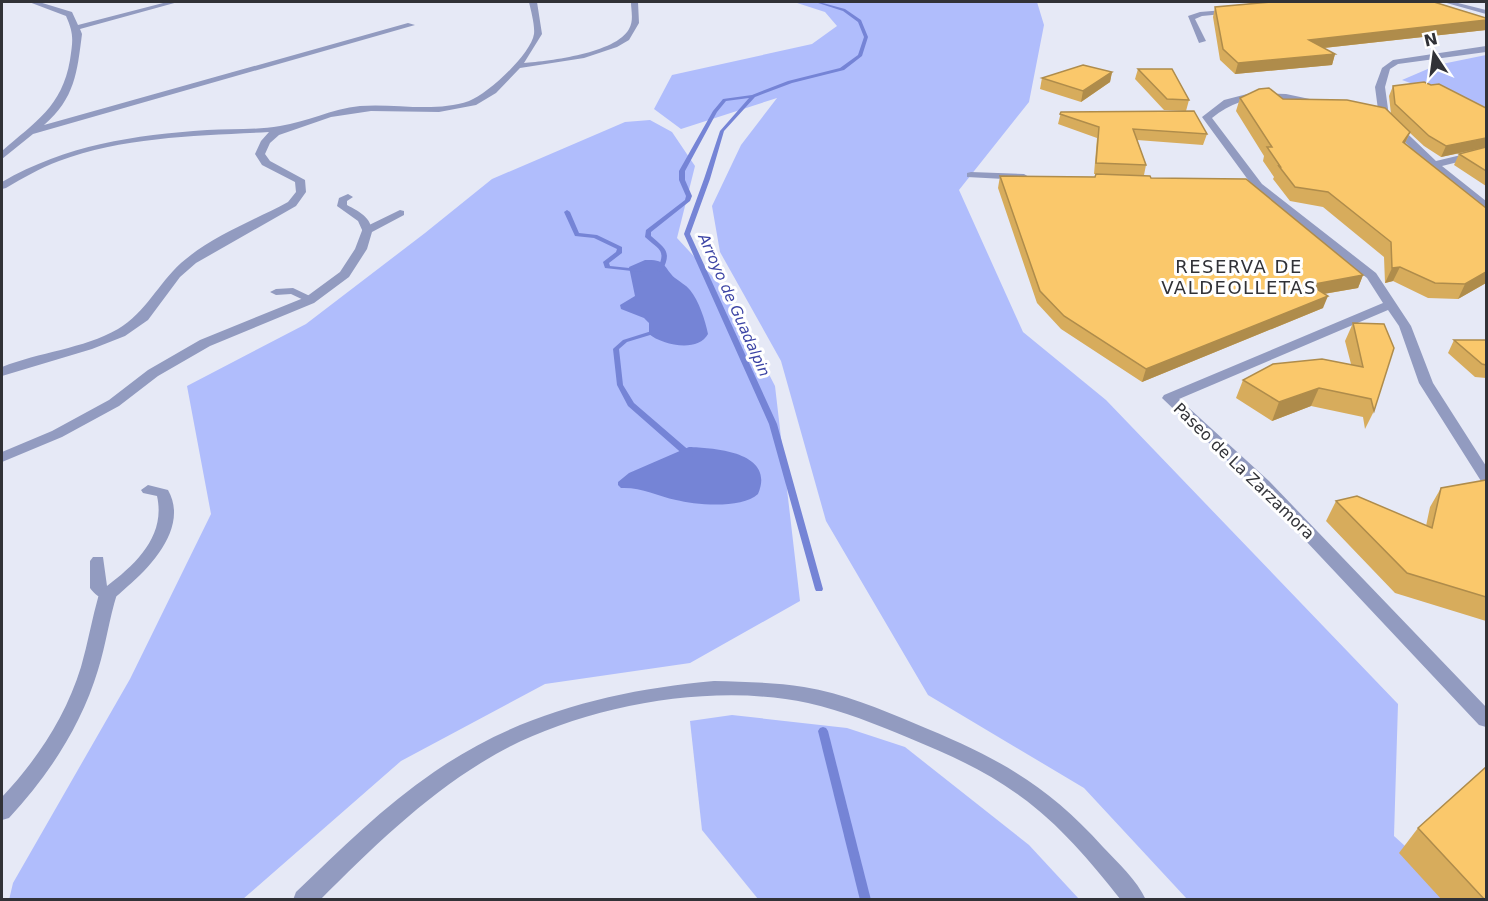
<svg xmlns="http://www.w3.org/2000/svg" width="1488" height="901" font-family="'DejaVu Sans',sans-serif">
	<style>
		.green { fill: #b0bdfc }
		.water { fill: #7584d6 }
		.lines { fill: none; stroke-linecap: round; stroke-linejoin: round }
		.stream { fill: #7584d6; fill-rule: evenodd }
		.service { fill: #929bc0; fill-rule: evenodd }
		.minor { fill: #929bc0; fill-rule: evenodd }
		.wall { fill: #d7ac5c }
		.shaded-wall { fill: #af8c4b }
		.building { fill: #fac86b; stroke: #af8c4b; stroke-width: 1.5 }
		.labels { text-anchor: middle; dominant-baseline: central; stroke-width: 6; stroke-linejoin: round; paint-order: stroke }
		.far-water-label { font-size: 15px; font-style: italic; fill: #3c44a5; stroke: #fff }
		.street-label { font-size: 16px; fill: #313237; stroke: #fff }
		.neighbourhood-label { font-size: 18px; letter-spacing: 1.5px; fill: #313237; stroke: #fff }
	</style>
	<rect width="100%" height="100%" fill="#e6e9f6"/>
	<g class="green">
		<polygon points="794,2 1037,2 1044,25 1029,102 959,190 1023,332 1106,400 1398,704 1394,836 1463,899 1187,899 1084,788 928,695 826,521 781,361 720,252 712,206 741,145 777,98 681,129 654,109 672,75 812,44 837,26 825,12"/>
		<polygon points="1486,55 1486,110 1402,80 1437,65"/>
		<polygon points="650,120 672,132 695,166 677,238 726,291 775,386 800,601 690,663 545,684 401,761 243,899 9,900 13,883 130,679 211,514 187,386 306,324 425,233 492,179 625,122"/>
		<polygon points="732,715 847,728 905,747 1029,845 1079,899 758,899 702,830 690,721"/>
	</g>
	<g class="water">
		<path d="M645,260C667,259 663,267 675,278C680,282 686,285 690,290C699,301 705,320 708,334C698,353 662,345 649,334V323L644,318L621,309L620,305L635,296L629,267Z"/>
		<path d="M689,447C715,448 776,452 758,494C742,509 696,505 676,500C657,496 641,487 621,488L618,485V482L629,473Z"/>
	</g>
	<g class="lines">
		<g class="stream">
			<path d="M815,2H819L845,9L861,20L868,37L862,56L844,70L792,83L755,97L724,131L710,179L690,234L777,424L823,589L822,591H816L815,589L769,424L684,234L704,179L720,131L749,98L726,101L717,112L685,171V180L692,196L690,201L651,232V236C666,249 672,252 662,271L660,272L657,270C667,249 659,250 645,237L646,230L685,200L686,196L679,180V171L713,111L723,99L752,95L788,81L840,68L858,55L864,37L858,22L843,11Z"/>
			<polygon points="567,210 570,212 579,233 597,235 622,247 622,253 609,263 610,266 639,269 642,271 641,272 605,268 603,262 616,252 617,249 594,238 575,236 564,212"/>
			<polygon points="658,329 661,331 660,332 627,342 619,349 623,385 634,403 692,453 693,455 692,457 686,457 628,406 617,385 613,349 614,348 623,340"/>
			<polygon points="823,727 826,728 828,731 871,900 860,900 818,731 820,728"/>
		</g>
		<g class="service">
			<path d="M348,194L353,197L347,201V205C358,211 373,218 371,232H363L358,221L337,206L339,198Z"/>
			<polygon points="293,288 314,298 316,300 310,303 291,294 276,295 270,292 276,289"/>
			<path d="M148,485L168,490C188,525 154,564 128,586C123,590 116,599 109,599C102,600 94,594 90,588V561L93,557H103L107,586C136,564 166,536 157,496L143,493L141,490Z"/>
		</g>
		<g class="minor">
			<path d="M29,2H39L72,12L78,25L167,2H178L80,29L82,34C77,73 75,98 44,125L408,23L415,25L33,134L2,159V151C35,122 62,107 70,60C73,40 74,34 66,16Z"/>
			<path d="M529,2H537L542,34L524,63C550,61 616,53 629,29C634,21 631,10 631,2H638L639,23L629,40L617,47L584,58L520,68L496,93L476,105L439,112L371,111L331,117L279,135L270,143L265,154L270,161L305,180L306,192L296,206L196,263L180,277L148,320L125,336L92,349L2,376V367C39,352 83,349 118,329C146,312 158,284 181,263C212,236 253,221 288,202L296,192L295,182L262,165L255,154L261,141L269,132C200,136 125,136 59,161C40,168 23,178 6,188L2,189V182C66,145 134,135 207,130C231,129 257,130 280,126C307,122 331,109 360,106C395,103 434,113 469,101C488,94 531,54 534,34C535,25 531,11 529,2Z"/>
			<polygon points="1443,2 1454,2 1486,10 1486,14"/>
			<polygon points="1236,9 1237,11 1233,13 1202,16 1195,19 1206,41 1199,43 1188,16 1200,12"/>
			<polygon points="1486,46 1486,52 1398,64 1390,69 1385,87 1389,116 1436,161 1486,149 1486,155 1442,166 1486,201 1486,209 1447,183 1379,117 1375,87 1382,68 1393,60"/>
			<path d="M1251,93L1286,94L1324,102L1319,105C1279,97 1246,90 1212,118L1262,184L1376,273L1411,326L1433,383L1486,466V482L1481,481L1419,383L1399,326L1388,310L1179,399L1269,481L1486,707V727L1479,725L1257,489L1162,398L1164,395L1383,303L1367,278L1254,188L1202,117L1224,100Z"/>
			<polygon points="971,172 1024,174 1029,177 1024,180 967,177 967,173"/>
			<polygon points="400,210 404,211 404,215 372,232 367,249 349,277 314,303 210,346 158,376 119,406 62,437 2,462 2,452 52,431 109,400 148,370 200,340 306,297 340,272 355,249 363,228"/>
			<path d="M108,588L114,589L117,594C109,619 106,645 98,670C81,726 49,775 9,818L2,820V797C37,760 66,716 81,667C88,643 92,618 99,594L102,589Z"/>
			<path d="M714,681C744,682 774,682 804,687C843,693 880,709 916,724C994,756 1046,783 1103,847C1118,863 1137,880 1146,900H1121C1091,862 1059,824 1020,796C986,771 948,754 909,738C875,724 844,711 808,703C711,682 582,706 496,754C429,792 374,846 320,900H293L296,892C340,850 384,806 434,772C517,714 614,690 714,681Z"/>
		</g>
	</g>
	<g class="wall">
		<polygon points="1253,2 1434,2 1486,18 1486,30 1324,48 1335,54 1332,65 1235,74 1220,60 1213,17 1215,7 1257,3"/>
		<polygon points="1138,69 1189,100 1186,111 1164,110 1135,79"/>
		<polygon points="1112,72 1110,82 1081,102 1040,89 1042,78"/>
		<polygon points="1431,85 1486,108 1486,186 1454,165 1459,154 1485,148 1441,157 1424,146 1410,133 1405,143 1486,208 1486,283 1458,299 1428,298 1393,281 1385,283 1384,257 1323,207 1290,201 1273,179 1274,177 1263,161 1264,156 1236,111 1240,98 1283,99 1391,114 1389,96 1393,86"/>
		<polygon points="1061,112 1207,134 1203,145 1137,140 1146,165 1144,175 1151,178 1363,275 1358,288 1324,294 1323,308 1142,382 1061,329 1037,303 998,188 1000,176 1095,177 1096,174 1094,174 1097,138 1058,124"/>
		<polygon points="1353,323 1374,411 1365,429 1363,417 1311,406 1272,421 1236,398 1243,380 1351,364 1345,341"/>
		<polygon points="1454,340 1486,340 1486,378 1475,377 1448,353"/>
		<polygon points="1486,480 1486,621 1395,593 1326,521 1336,501 1426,526 1430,507 1441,488"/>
		<polygon points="1418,828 1486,900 1442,900 1399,853"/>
	</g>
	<g class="shaded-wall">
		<polygon points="1486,20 1486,30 1305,50 1309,40"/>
		<polygon points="1335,54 1332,65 1235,74 1238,63"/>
		<polygon points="1112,72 1110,82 1081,102 1083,91"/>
		<polygon points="1410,132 1404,145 1403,142"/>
		<polygon points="1486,138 1486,147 1441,157 1446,146"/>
		<polygon points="1400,267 1393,281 1385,283 1392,268"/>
		<polygon points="1486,272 1486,283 1458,299 1465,284"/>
		<polygon points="1363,275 1358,288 1305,297 1310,285"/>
		<polygon points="1328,296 1323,308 1142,382 1146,369"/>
		<polygon points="1319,388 1311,406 1272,421 1279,402"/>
	</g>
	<g class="building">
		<polygon points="1271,2 1434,2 1486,18 1486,20 1309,40 1335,54 1238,63 1223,49 1215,7"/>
		<polygon points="1083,65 1112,72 1083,91 1042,78"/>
		<polygon points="1138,69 1172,69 1189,100 1167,99"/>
		<polygon points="1424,82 1431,85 1439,84 1486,108 1486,138 1446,146 1429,136 1395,104 1393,86"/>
		<polygon points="1269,88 1283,99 1347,100 1385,108 1410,132 1403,142 1486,208 1486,272 1465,284 1435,283 1400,267 1392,268 1391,242 1328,192 1295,187 1278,165 1280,166 1267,147 1272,147 1240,98 1259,89"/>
		<polygon points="1194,111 1207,134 1133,129 1146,165 1096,163 1099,127 1060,114 1061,112"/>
		<polygon points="1486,147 1486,171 1459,154"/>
		<polygon points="1096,174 1150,176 1151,178 1246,179 1363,275 1310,285 1328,296 1146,369 1064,316 1040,291 1000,176 1095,177"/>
		<polygon points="1353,323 1384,324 1394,348 1374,411 1371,399 1319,388 1279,402 1243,380 1273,364 1322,359 1363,367"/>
		<polygon points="1454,340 1486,340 1486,365 1482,364"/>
		<polygon points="1486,480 1486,597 1407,573 1336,501 1357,496 1432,528 1441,488"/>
		<polygon points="1486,767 1486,900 1485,900 1418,828"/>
	</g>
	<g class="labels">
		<g class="far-water-label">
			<text transform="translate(734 305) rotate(66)">Arroyo de Guadalpin</text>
		</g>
		<g class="street-label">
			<text transform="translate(1244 471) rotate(44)">Paseo de La Zarzamora</text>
		</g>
		<g class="neighbourhood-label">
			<text x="1239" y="266">RESERVA DE<tspan x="1239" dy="21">VALDEOLLETAS</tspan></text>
		</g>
	</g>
	<rect width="1488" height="901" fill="none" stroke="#313237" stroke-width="6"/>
	<g transform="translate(1434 54) rotate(347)" stroke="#ffffff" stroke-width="4.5" paint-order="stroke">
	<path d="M0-4.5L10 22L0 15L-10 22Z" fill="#313237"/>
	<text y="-9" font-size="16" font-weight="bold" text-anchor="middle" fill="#313237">N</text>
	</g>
</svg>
